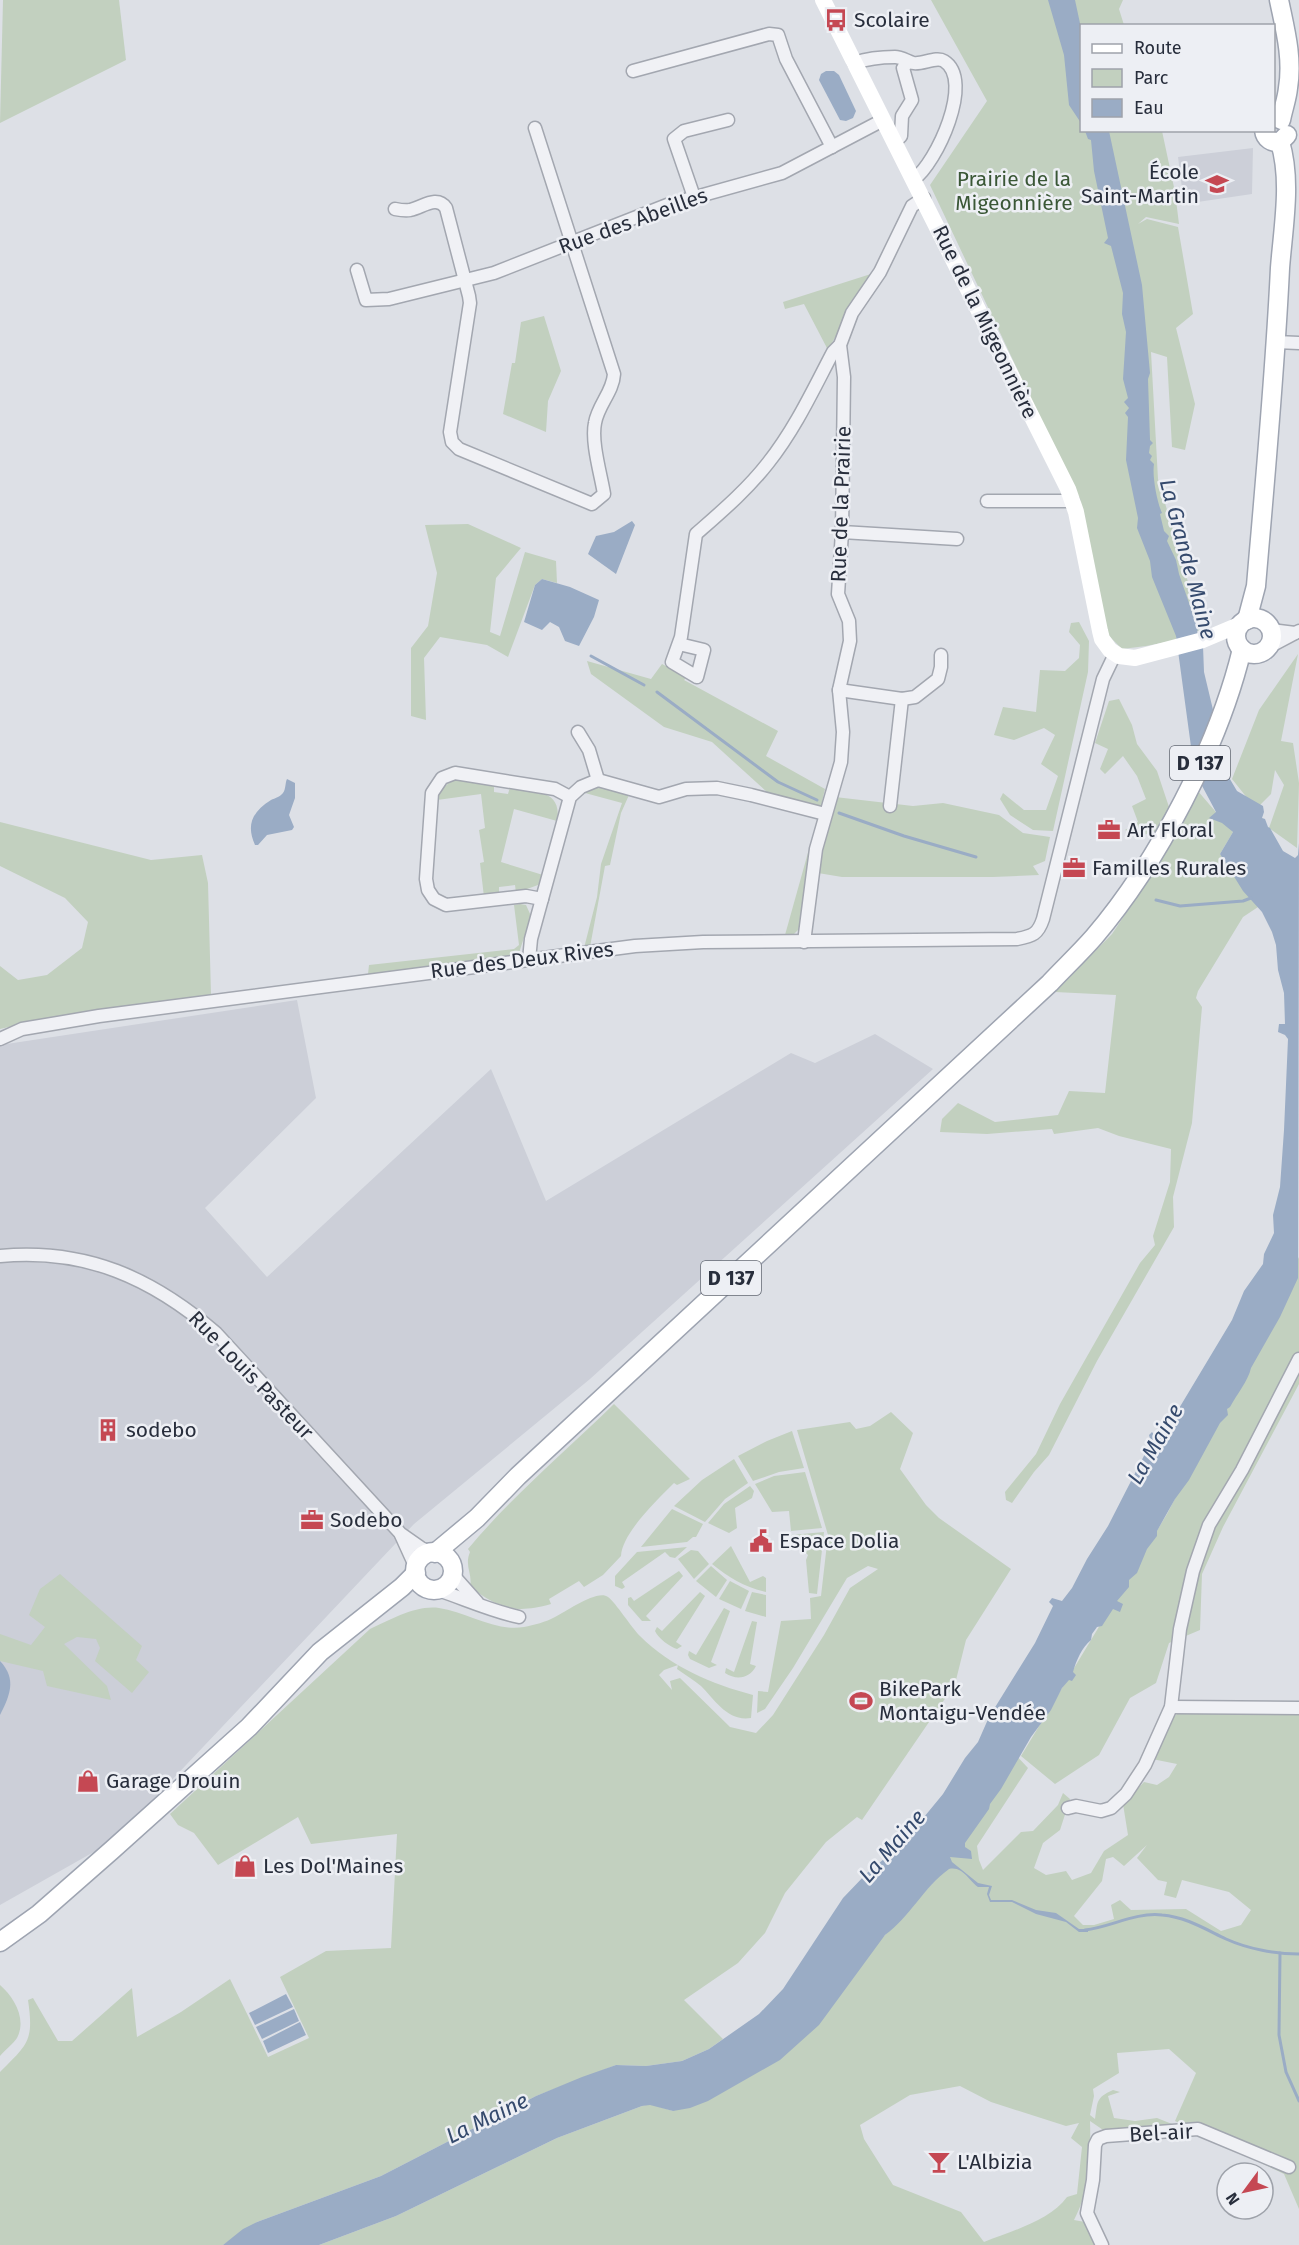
<svg xmlns="http://www.w3.org/2000/svg" width="1299" height="2245" font-family="'Fira Sans',sans-serif">
	<style>
		.built { fill: #cccfd8 }
		.green { fill: #c2d0bf; fill-rule: evenodd }
		.water { fill: #9aacc5 }
		.lines { fill: none; stroke-linecap: round; stroke-linejoin: round }
		.stream { stroke: #9aacc5; stroke-width: 3 }
		.street-casing { stroke: #a3a7b0; stroke-width: 15 }
		.primary-casing { stroke: #9ea4b1; stroke-width: 21 }
		.street { stroke: #f0f1f5; stroke-width: 12 }
		.secondary { stroke: #fff; stroke-width: 16 }
		.primary { stroke: #fff; stroke-width: 18 }
		.labels { text-anchor: middle; dominant-baseline: central; stroke-width: 5; stroke-linejoin: round; paint-order: stroke }
		.shield { fill: #edeff4; stroke: #636873; stroke-width: 1.5 }
		.shield-label { font-size: 20px; font-weight: bold; fill: #282e3c }
		.poi-label { font-size: 21px; fill: #282e3c; stroke: #edeff4; text-anchor: start }
		.park-label { font-size: 21px; fill: #3a5736; stroke: #edeff4 }
		.street-label { font-size: 21px; fill: #282e3c; stroke: #edeff4 }
		.water-label { font-size: 22px; font-style: italic; fill: #354a6d; stroke: #edeff4 }
	</style>
	<rect width="100%" height="100%" fill="#dde0e6"/>
	<g class="built">
		<polygon points="1253,148 1252,194 1184,204 1178,157"/>
		<polygon points="297,1000 316,1098 205,1208 267,1277 491,1069 546,1201 791,1053 815,1063 875,1034 933,1069 590,1379 414,1524 152,1801 99,1849 0,1905 0,1045"/>
	</g>
	<g class="green">
		<polygon points="3,0 119,0 126,60 0,123"/>
		<polygon points="931,0 1123,0 1119,9 1124,25 1082,26 1082,130 1162,131 1175,192 1179,224 1146,217 1138,224 1147,219 1178,227 1193,314 1176,328 1195,404 1185,450 1172,447 1167,357 1151,352 1158,479 1202,630 1176,637 1177,640 1146,646 1122,649 1105,632 1076,493 930,185 987,101"/>
		<polygon points="874,273 852,307 828,350 804,304 785,309 783,302"/>
		<polygon points="544,316 561,371 548,401 546,432 503,414 512,363 515,363 521,322"/>
		<polygon points="468,524 521,548 496,578 490,632 500,636 525,552 556,561 557,583 542,579 535,585 508,657 487,645 440,637 424,658 426,720 411,716 411,648 428,626 437,573 425,525"/>
		<polygon points="1079,622 1089,641 1088,672 1053,831 1033,830 1010,815 1000,799 1003,793 1024,810 1046,810 1058,776 1041,764 1055,735 1044,728 1014,740 994,735 1003,707 1036,712 1040,670 1065,671 1079,658 1080,645 1069,632 1071,623"/>
		<polygon points="1298,654 1281,741 1293,743 1299,783 1297,848 1269,828 1284,785 1275,770 1271,794 1256,809 1232,779 1259,710"/>
		<polygon points="587,661 651,679 662,664 687,677 684,680 778,731 766,756 825,789 821,806 768,793 712,742 664,727 591,674"/>
		<polygon points="1119,699 1132,725 1137,744 1157,771 1169,807 1158,831 1139,836 1125,830 1138,822 1132,806 1146,799 1137,776 1123,756 1105,774 1100,769 1108,749 1095,743 1109,701"/>
		<path d="M453,779L494,784V792L508,794L510,787C533,792 563,789 557,821L514,809L501,862L543,875L538,885L516,893L515,885L499,887V895L484,897L480,863L484,862L479,830L485,828L481,794L437,800L439,792Z"/>
		<polygon points="602,787 629,795 621,813 610,865 605,866 590,947 584,948 597,897 601,864 622,803 585,793 593,788"/>
		<polygon points="1197,790 1233,832 1220,854 1258,907 1243,917 1198,991 1196,998 1202,1007 1192,1123 1173,1197 1174,1227 1097,1361 1049,1455 1034,1472 1012,1503 1006,1500 1005,1492 1036,1454 1060,1404 1140,1263 1155,1245 1153,1236 1170,1182 1171,1149 1119,1136 1098,1128 1054,1134 1052,1129 987,1134 940,1132 942,1119 958,1103 995,1122 1058,1115 1069,1091 1105,1093 1116,995 1055,992 1112,934 1138,895"/>
		<polygon points="835,797 913,806 943,803 999,815 1023,833 1050,837 1045,861 1033,866 1039,875 993,877 842,877 818,873 820,850"/>
		<polygon points="0,822 151,860 202,855 208,883 211,995 57,1016 0,1029 0,966 18,980 47,975 82,948 88,922 65,898 0,866"/>
		<polygon points="809,849 799,929 792,936 785,935"/>
		<polygon points="520,904 526,905 531,916 518,956 368,974 369,965 514,949 519,945 514,905"/>
		<polygon points="1299,1257 1299,1384 1223,1527 1202,1574 1200,1630 1169,1643 1156,1683 1130,1698 1099,1755 1055,1784 1021,1756 1167,1514"/>
		<path d="M614,1404L690,1479L677,1485L674,1483C658,1499 622,1533 621,1556L603,1575L584,1587L579,1581L549,1599L551,1604C515,1614 500,1609 470,1587C473,1574 464,1566 470,1552L468,1549C512,1496 565,1452 614,1404Z"/>
		<path d="M891,1412L913,1433L900,1469L926,1505L939,1518L1011,1569L966,1640L955,1684L862,1820L857,1817L826,1842L785,1893L765,1933L738,1963L684,2000L723,2039L709,2049L682,2061L646,2066L616,2065L536,2096L381,2176L257,2222L223,2245H0V2072C28,2044 34,2041 28,2000L33,1998L58,2041H72L132,1988L137,2037L181,2012L230,1979L268,2057L309,2038L280,1977L326,1951L391,1948L397,1834L311,1844L298,1817L218,1865L194,1833L178,1825L170,1814L370,1629C391,1620 415,1605 439,1608C467,1612 495,1632 524,1627C534,1625 546,1622 555,1617C566,1612 597,1589 608,1597C616,1603 631,1627 640,1636C671,1667 712,1684 753,1695L751,1718C728,1722 715,1700 701,1686C694,1680 685,1675 677,1669L678,1665L664,1670L659,1675L672,1690L670,1681L680,1678L730,1727L756,1733L773,1715L824,1635L850,1588L878,1569L868,1566L847,1578L793,1668L765,1709L757,1713L758,1691L768,1692L781,1621L811,1619L810,1598L821,1596L828,1535L797,1430L850,1422L856,1429L870,1426Z"/>
		<polygon points="792,1431 804,1468 779,1472 753,1481 738,1456 767,1441"/>
		<polygon points="734,1459 748,1483 725,1499 705,1522 674,1506 702,1480"/>
		<polygon points="805,1472 822,1528 791,1531 789,1511 772,1512 755,1484 774,1476"/>
		<polygon points="750,1486 754,1491 752,1498 735,1508 737,1528 729,1533 708,1523 724,1504"/>
		<polygon points="672,1509 703,1524 696,1537 693,1537 687,1542 641,1547"/>
		<polygon points="824,1532 817,1594 809,1593 806,1560 808,1555 805,1552 804,1542 792,1543 791,1535"/>
		<path d="M731,1546L750,1582L763,1576L766,1578V1592C745,1587 729,1578 712,1564Z"/>
		<polygon points="687,1547 675,1558 670,1557 665,1552 622,1582 625,1587 622,1589 615,1586 615,1576 637,1552"/>
		<polygon points="691,1550 698,1551 709,1564 694,1579 678,1559"/>
		<polygon points="711,1566 727,1580 716,1597 696,1581"/>
		<polygon points="679,1571 683,1576 646,1616 651,1621 642,1621 628,1605 628,1598 631,1597 634,1601"/>
		<polygon points="60,1574 142,1646 136,1660 149,1672 132,1693 95,1661 100,1648 96,1639 77,1637 64,1644 107,1686 111,1700 47,1686 43,1671 0,1661 0,1634 31,1645 45,1627 29,1615 40,1589"/>
		<polygon points="730,1581 749,1591 741,1609 719,1599"/>
		<path d="M700,1592L705,1596L676,1642L682,1646L677,1649C670,1647 658,1638 655,1631L657,1627L662,1631Z"/>
		<polygon points="752,1592 766,1595 766,1617 745,1611"/>
		<polygon points="724,1608 730,1611 711,1662 717,1665 709,1668 690,1659 688,1655 689,1651 696,1655"/>
		<path d="M752,1621L757,1622L750,1664L756,1666C750,1678 737,1681 725,1673L726,1668L734,1672Z"/>
		<path d="M1177,1714H1299V2209L1284,2174L1175,2121L1196,2073L1169,2049L1117,2053L1119,2073L1093,2089L1094,2096L1090,2115L1095,2119C1098,2102 1095,2098 1113,2090L1120,2092L1108,2096L1114,2118L1135,2121L1157,2118L1177,2126L1109,2134L1090,2121C1091,2153 1090,2191 1074,2220L1085,2222L1095,2245H319L396,2216L557,2138L642,2106L650,2104L673,2111L885,1935L940,1875L932,1869L1014,1753L1028,1768L977,1846L979,1860L983,1870L1021,1832L1033,1831L1058,1805L1063,1793L1070,1799L1060,1830L1043,1843L1034,1868L1046,1875L1066,1871L1072,1880L1091,1873L1104,1851L1128,1835L1123,1804L1144,1782L1157,1785L1169,1777L1177,1764L1152,1759L1169,1721ZM1147,1845L1137,1858L1158,1880L1167,1882L1164,1895L1176,1898L1182,1880L1229,1892L1251,1910L1241,1925L1221,1931L1186,1909L1131,1910L1120,1900L1111,1905L1114,1919L1094,1925H1083L1074,1916L1102,1881L1106,1859L1113,1857L1124,1866ZM960,2086L991,2102L1066,2126L1079,2123L1071,2138L1082,2147L1077,2194L1067,2197C1050,2221 1011,2231 984,2242L961,2212L893,2185L864,2139L860,2125L910,2095Z"/>
		<path d="M0,1985C14,1997 27,2019 17,2038C13,2044 5,2050 0,2056Z"/>
	</g>
	<g class="water">
		<polygon points="1048,0 1075,0 1081,28 1081,123 1069,105 1064,55"/>
		<polygon points="826,71 834,71 839,75 856,111 853,118 846,121 840,120 819,80 821,74"/>
		<path d="M1085,131H1109L1142,285L1150,373L1148,379L1150,440L1153,443L1150,446L1149,453L1152,456L1150,460L1154,464C1152,476 1157,502 1162,513L1160,514L1164,531L1169,536L1167,541L1176,560L1179,574L1198,629L1197,632L1203,646L1204,672L1214,714L1218,747L1223,759L1220,769H1224L1237,791L1263,806L1264,812L1262,818L1265,819L1268,827L1270,828L1283,851L1295,858L1298,855L1299,843L1298,1278L1280,1317L1251,1368C1248,1381 1237,1394 1230,1407L1227,1409L1228,1415L1220,1423L1189,1480L1175,1499L1157,1531V1536L1147,1549L1137,1573L1129,1580V1587L1117,1601L1123,1604L1120,1612L1113,1609L1102,1626L1097,1627L1092,1634L1091,1640C1082,1647 1076,1661 1073,1672L1076,1675L1072,1681L1069,1680L1062,1688L1051,1710L1031,1737L1001,1789L990,1804L989,1809L965,1843V1847L971,1851L972,1859L950,1857L952,1862L978,1883L992,1886L989,1895L991,1900H1012L1036,1910L1056,1913L1079,1929H1088V1932H1079L1066,1922L1036,1914L1012,1902H990L987,1894L989,1887H978C968,1880 963,1866 949,1869C923,1888 910,1917 885,1935L819,2025L780,2060L708,2101L690,2108L673,2111L650,2105L642,2106L557,2138L396,2216L319,2245H223L243,2229L257,2222L381,2176L536,2096L582,2077L616,2065L646,2066L682,2061L709,2049L759,2014L783,1989L843,1898L867,1873L901,1845L943,1794L965,1758L978,1742L989,1717L1035,1643L1053,1606L1049,1602L1052,1598L1062,1601L1072,1588L1087,1559L1108,1526L1151,1442L1149,1435L1152,1432L1155,1436L1162,1431L1175,1415L1232,1320L1244,1291L1263,1264L1264,1254L1274,1233L1273,1215L1280,1187L1284,1130L1288,1039L1285,1035L1278,1032L1279,1024H1285L1284,993L1278,970L1276,945L1272,932L1262,912L1243,891L1220,854L1233,832L1222,823L1209,818L1216,812L1200,782L1192,754L1176,636L1152,577L1150,561L1137,528L1138,518L1126,460L1128,417L1125,413L1129,408L1124,402L1128,398L1123,379L1126,332L1122,314L1123,293L1111,246L1104,243L1108,238L1094,171L1091,140L1088,139Z"/>
		<polygon points="632,521 635,525 616,574 588,554 596,536 614,532"/>
		<polygon points="542,579 570,587 599,600 594,617 579,646 565,641 559,627 550,622 542,630 524,622 535,585"/>
		<path d="M287,779L295,783V798L289,815L294,827L292,830L267,835L258,845H255C246,825 252,812 271,800C275,798 280,797 283,793C286,789 285,783 287,779Z"/>
		<path d="M0,1661C17,1679 10,1695 0,1715Z"/>
		<polygon points="286,1994 293,2007 255,2025 249,2013"/>
		<polygon points="294,2009 299,2021 262,2039 256,2027"/>
		<polygon points="300,2022 306,2035 268,2053 263,2041"/>
	</g>
	<g class="lines">
		<g class="stream">
			<polyline points="591,656 644,685"/>
			<polyline points="657,692 778,782 817,800"/>
			<polyline points="839,813 904,836 976,857"/>
			<polyline points="1156,900 1180,906 1243,901 1251,898"/>
			<path d="M1085,1930C1111,1927 1135,1912 1162,1915C1186,1917 1205,1929 1226,1939C1248,1949 1276,1954 1299,1954"/>
			<polyline points="1280,1953 1279,2035 1286,2072 1299,2101"/>
		</g>
		<g class="street-casing">
			<g id="street">
				<path d="M854,63C866,59 883,57 895,57C901,57 907,61 913,63C922,65 936,56 944,61C975,80 936,164 914,179"/>
				<polyline points="633,71 769,34 778,35 786,59 832,147"/>
				<polyline points="895,142 901,136 902,116 912,100 903,68 908,62"/>
				<polyline points="694,197 674,139 684,131 728,120"/>
				<path d="M395,209C400,210 405,211 410,210C423,207 437,195 446,208L469,296L470,303L450,432L452,442L459,449L592,504L604,494C601,475 591,442 595,423C598,405 613,392 614,374L535,128"/>
				<polyline points="357,270 366,300 389,299 494,273 667,205 782,173 883,120"/>
				<polyline points="1276,342 1299,343"/>
				<polyline points="987,501 1073,501"/>
				<polyline points="842,532 957,539"/>
				<polyline points="1271,630 1295,633"/>
				<path d="M679,644L704,650L697,677L672,662L681,637L696,534C721,512 747,490 768,463C795,429 813,390 833,352L840,345"/>
				<polyline points="1269,647 1299,631"/>
				<polyline points="839,690 902,699 915,697 938,679 941,667 941,655"/>
				<polyline points="578,732 589,750 598,780"/>
				<polyline points="890,806 902,699"/>
				<polyline points="542,899 526,896 446,905 434,899 428,890 426,879 432,793 442,778 455,773 555,789 570,797"/>
				<polyline points="804,942 816,849 841,762 843,732 839,690 850,641 849,621 838,594 842,532 844,377 840,345 852,313 880,272 912,206 924,198"/>
				<polyline points="529,960 531,939 570,797 581,787 598,780 659,797 686,789 717,788 751,795 825,814"/>
				<path d="M0,1039L22,1029L99,1016L635,946L703,942L1017,939C1033,936 1038,934 1043,919L1103,679L1115,654"/>
				<path d="M0,1256C86,1248 152,1278 216,1333L401,1534L421,1548L432,1553"/>
				<polyline points="401,1535 416,1568"/>
				<polyline points="453,1575 477,1602"/>
				<path d="M438,1590C465,1599 491,1611 519,1617"/>
				<polyline points="1171,1707 1299,1708"/>
				<polyline points="1068,1808 1076,1806 1101,1811 1111,1808 1126,1794 1145,1765 1171,1707 1180,1629 1193,1571 1209,1525 1242,1470 1299,1359"/>
				<polyline points="1102,2245 1087,2213 1093,2180 1095,2145 1098,2139 1106,2136 1198,2129 1289,2167"/>
			</g>
		</g>
		<g class="primary-casing">
			<g id="primary">
				<path d="M1279,0C1285,29 1293,58 1288,88C1287,99 1283,109 1281,120"/>
				<path d="M1264,130C1265,139 1272,143 1280,142L1287,135"/>
				<circle cx="1254" cy="636" r="18"/>
				<path d="M1247,620L1256,586C1265,480 1275,374 1280,268C1283,228 1292,181 1280,142"/>
				<circle cx="434" cy="1571" r="19"/>
				<path d="M435,1553L477,1518L518,1476L1050,983C1064,968 1080,953 1094,937C1158,862 1219,745 1242,649"/>
				<polyline points="0,1942 39,1914 112,1850 249,1727 320,1652 402,1587 416,1573"/>
			</g>
		</g>
		<use href="#street" class="street"/>
		<polyline class="secondary" points="823,0 1068,489 1076,512 1100,631 1102,639 1110,650 1119,656 1135,658 1203,640 1241,624"/>
		<use href="#primary" class="primary"/>
	</g>
	<defs>
		<g id="bus-bare" transform="scale(1.8)"><path d="M-5-6H5V4H4V6H2V4H-2V6H-4V4H-5ZM-3.5-4V0h7V-4ZM-3.5 1.2v1.5H-2V1.2ZM2 1.2v1.5H3.5V1.2Z" fill="#c54853" stroke="#edeff4" stroke-width="2.5" paint-order="stroke"/></g>
		<g id="school-bare" transform="scale(1.8)"><path d="M0-5L7-2L0 1L-7-2ZM-4 1L0 2.5L4 1V4Q0 6-4 4Z" fill="#c54853" stroke="#edeff4" stroke-width="2.5" paint-order="stroke"/></g>
		<g id="office-bare" transform="scale(1.8)"><path d="M-6-3h4V-5.5h4V-3h4V5H-6ZM-1-4.5V-3h2v-1.5ZM-6 0V1H6V0Z" fill="#c54853" stroke="#edeff4" stroke-width="2.5" paint-order="stroke"/></g>
		<g id="building-bare" transform="scale(1.8)"><path d="M-4-6H4V6H1V3H-1V6H-4ZM-2.5-4.3h1.7v1.8h-1.7ZM.8-4.3h1.7v1.8H.8ZM-2.5-1h1.7V.8h-1.7ZM.8-1h1.7V.8H.8Z" fill="#c54853" stroke="#edeff4" stroke-width="2.5" paint-order="stroke"/></g>
		<g id="civic-bare" transform="scale(1.8)"><path d="M-.6-6.5H3V-4.5H.6V-3L4-1V1h2V6H-6V1h2V-1L-.6-3ZM-1.2 2.5V6h2.4V2.5Z" fill="#c54853" stroke="#edeff4" stroke-width="2.5" paint-order="stroke"/></g>
		<g id="stadium-bare" transform="scale(1.8)"><path d="M0-5a6.5 5 0 1 0 0 10a6.5 5 0 1 0 0-10ZM-3.5-1.8h7v3.6h-7Z" fill="#c54853" stroke="#edeff4" stroke-width="2.5" paint-order="stroke"/></g>
		<g id="shop-bare" transform="scale(1.8)"><path d="M-5-2.5h2.3a2.7 3.5 0 0 1 5.4 0H5L5.5 6h-11ZM-1.5-2.5h3a1.5 2.3 0 0 0-3 0Z" fill="#c54853" stroke="#edeff4" stroke-width="2.5" paint-order="stroke"/></g>
		<g id="bar-bare" transform="scale(1.8)"><path d="M-6-5H6L.8 .8V4.5H3.5V6h-7V4.5H-.8V.8Z" fill="#c54853" stroke="#edeff4" stroke-width="2.5" paint-order="stroke"/></g>
	</defs>
	<g fill-rule="evenodd">
		<use href="#bus-bare" x="836" y="20"/>
		<use href="#school-bare" x="1217" y="184"/>
		<use href="#office-bare" x="1109" y="830"/>
		<use href="#office-bare" x="1074" y="868"/>
		<use href="#building-bare" x="108" y="1430"/>
		<use href="#office-bare" x="312" y="1520"/>
		<use href="#civic-bare" x="761" y="1541"/>
		<use href="#stadium-bare" x="861" y="1701"/>
		<use href="#shop-bare" x="88" y="1781"/>
		<use href="#shop-bare" x="245" y="1866"/>
		<use href="#bar-bare" x="939" y="2162"/>
	</g>
	<g class="labels">
		<g class="shield">
			<rect x="1170" y="746" width="60" height="34" rx="4.5"/>
			<rect x="701" y="1261" width="60" height="34" rx="4.5"/>
		</g>
		<g class="shield-label">
			<text x="1200" y="763">D 137</text>
			<text x="731" y="1278">D 137</text>
		</g>
		<g class="poi-label">
			<text x="854" y="20">Scolaire</text>
			<text x="1199" y="172" text-anchor="end">École<tspan x="1199" dy="24">Saint-Martin</tspan></text>
			<text x="1127" y="830">Art Floral</text>
			<text x="1092" y="868">Familles Rurales</text>
			<text x="126" y="1430">sodebo</text>
			<text x="330" y="1520">Sodebo</text>
			<text x="779" y="1541">Espace Dolia</text>
			<text x="879" y="1689">BikePark<tspan x="879" dy="24">Montaigu-Vendée</tspan></text>
			<text x="106" y="1781">Garage Drouin</text>
			<text x="263" y="1866">Les Dol'Maines</text>
			<text x="957" y="2162">L'Albizia</text>
		</g>
		<g class="park-label">
			<text x="1014" y="179">Prairie de la<tspan x="1014" dy="24">Migeonnière</tspan></text>
		</g>
		<g class="street-label">
			<text transform="translate(633 221) rotate(-20)">Rue des Abeilles</text>
			<text transform="translate(985 322) rotate(64)">Rue de la Migeonnière</text>
			<text transform="translate(841 504) rotate(-88)">Rue de la Prairie</text>
			<text transform="translate(522 960) rotate(-7)">Rue des Deux Rives</text>
			<text transform="translate(251 1375) rotate(46)">Rue Louis Pasteur</text>
			<text transform="translate(1161 2133) rotate(-3)">Bel-air</text>
		</g>
		<g class="water-label">
			<text transform="translate(1188 559) rotate(75)">La Grande Maine</text>
			<text transform="translate(1155 1444) rotate(-60)">La Maine</text>
			<text transform="translate(892 1846) rotate(-49)">La Maine</text>
			<text transform="translate(487 2118) rotate(-26)">La Maine</text>
		</g>
	</g>
	<rect x="1080" y="24" width="195" height="108" fill="#edeff4" stroke="#9ea2aa" stroke-width="1.5"/>
	<rect x="1092" y="44" width="30" height="9" fill="#ffffff" stroke="#9ea2aa" stroke-width="1.5"/>
	<text x="1134" y="54" font-size="18" fill="#282e3c">Route</text>
	<rect x="1092" y="69" width="30" height="18" fill="#c2d0bf" stroke="#9ea2aa" stroke-width="1.5"/>
	<text x="1134" y="84" font-size="18" fill="#282e3c">Parc</text>
	<rect x="1092" y="99" width="30" height="18" fill="#9aacc5" stroke="#9ea2aa" stroke-width="1.5"/>
	<text x="1134" y="114" font-size="18" fill="#282e3c">Eau</text>
	<g transform="translate(1245 2191) rotate(237)"><circle r="28" fill="#edeff4" stroke="#9ea2aa" stroke-width="1.5"/>
	<path d="M0-4.5L10 22L0 15L-10 22Z" fill="#c54853"/>
	<text y="-9" font-size="16" font-weight="bold" text-anchor="middle" fill="#282e3c">N</text>
	</g>
</svg>
